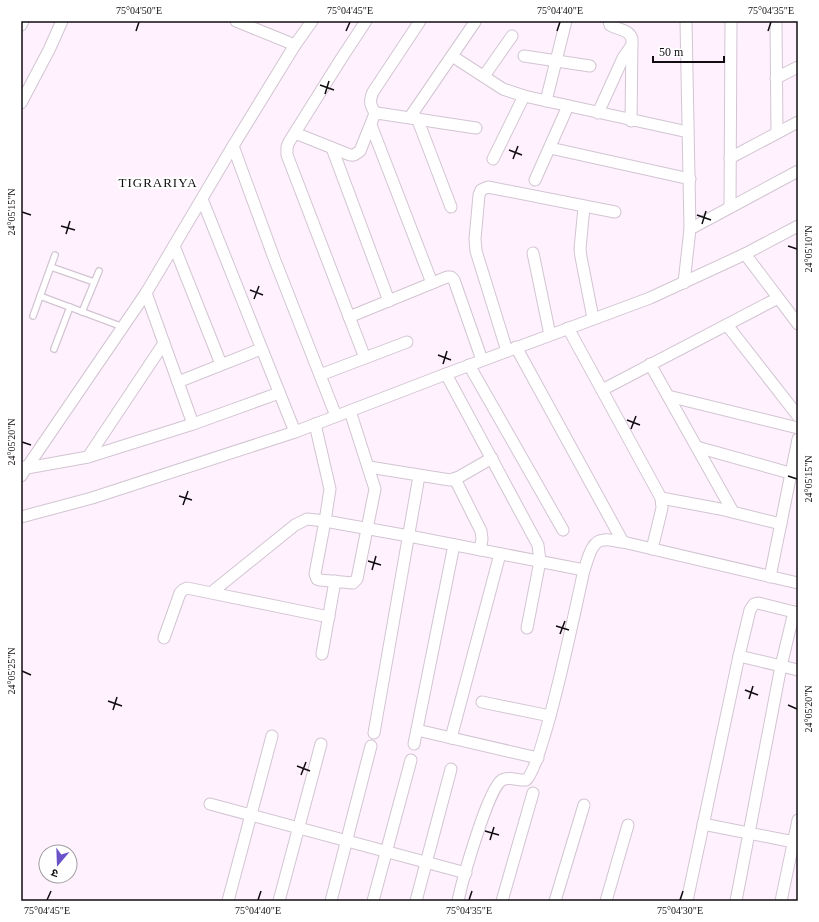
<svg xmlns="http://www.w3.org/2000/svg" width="819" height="922" font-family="'Times New Roman','Noto Sans Devanagari',serif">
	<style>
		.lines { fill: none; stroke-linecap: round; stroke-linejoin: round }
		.lane-casing { stroke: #d2c5d2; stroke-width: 8 }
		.street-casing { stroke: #d2c5d2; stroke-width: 13 }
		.lane { stroke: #fff; stroke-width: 5.5 }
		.street { stroke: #fff; stroke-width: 11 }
		.ticks { fill: none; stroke: #110d11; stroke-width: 1.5 }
		.labels { text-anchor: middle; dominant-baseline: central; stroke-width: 4; stroke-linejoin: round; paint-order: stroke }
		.quarter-label { font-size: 13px; letter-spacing: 1px; fill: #110d11; stroke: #fff }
		.neatline { fill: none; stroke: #110d11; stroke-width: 1.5 }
		.ticks-label { font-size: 10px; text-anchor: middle; fill: #110d11 }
	</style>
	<rect width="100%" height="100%" fill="#fff1fe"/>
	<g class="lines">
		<g class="lane-casing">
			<g id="lane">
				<polyline points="51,267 94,282"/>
				<polyline points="40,296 123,327"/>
				<polyline points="82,312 99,271"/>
				<polyline points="33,316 55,255"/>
				<polyline points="54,349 70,307"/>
			</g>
		</g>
		<g class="street-casing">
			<g id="street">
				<polyline points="236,21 295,45"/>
				<path d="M609,21L610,25C618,30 629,29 632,39L631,121"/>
				<polyline points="776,21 777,133"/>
				<polyline points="21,25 23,21"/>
				<polyline points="452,56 503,89 524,96 688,132"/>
				<polyline points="524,56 590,66"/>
				<polyline points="484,76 512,36"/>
				<polyline points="776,78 798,67"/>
				<polyline points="546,101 566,21"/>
				<polyline points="21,103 49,50 62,21"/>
				<polyline points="598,113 623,58 632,45"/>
				<path d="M376,114C370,106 369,101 373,92L420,21"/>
				<polyline points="410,117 475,22"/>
				<polyline points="417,118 451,207"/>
				<polyline points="371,125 432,283"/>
				<polyline points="295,133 350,155 354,155 360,151 374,116 377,113 476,128"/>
				<polyline points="233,146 274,258 336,416"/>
				<polyline points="332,148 389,301"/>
				<polyline points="550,148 690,179"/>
				<polyline points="730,158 798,122"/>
				<polyline points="493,159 524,96"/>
				<polyline points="535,180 568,106"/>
				<polyline points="202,199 295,432"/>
				<polyline points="584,207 580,249 581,257 593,318"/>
				<polyline points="730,207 731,21"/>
				<polyline points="690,229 798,171"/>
				<polyline points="174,246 221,364"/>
				<polyline points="533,253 550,335"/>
				<polyline points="745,254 798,324"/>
				<polyline points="684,283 690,229 686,21"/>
				<polyline points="146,293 193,424"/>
				<polyline points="349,317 447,277 451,277 454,280 482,360"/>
				<polyline points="727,325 798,416"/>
				<polyline points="568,328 661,498 662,508 652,549"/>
				<polyline points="516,347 623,542"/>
				<polyline points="507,351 476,251 475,239 479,195 481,190 488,187 615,212"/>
				<polyline points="365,358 287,155 287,147 289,142 341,59 366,21"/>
				<polyline points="650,364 733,512"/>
				<polyline points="469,365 563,530"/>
				<polyline points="446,374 538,545 540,561 527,628"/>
				<polyline points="320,375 407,342"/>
				<polyline points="178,382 261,349"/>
				<polyline points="602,390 778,298"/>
				<polyline points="668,396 798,428"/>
				<polyline points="315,424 330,489 325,521 315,574 317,579 320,580 353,583 357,579 375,489 350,411"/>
				<polyline points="697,447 797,475"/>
				<polyline points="88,457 164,343"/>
				<polyline points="24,467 27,468 88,457 193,424 279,393"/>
				<polyline points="369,467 450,480 459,477 492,458"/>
				<polyline points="21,476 146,293 233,146 295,45 312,21"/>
				<polyline points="455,479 481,531 482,539 480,550"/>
				<polyline points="661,498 720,509 781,524"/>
				<polyline points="21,517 92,498 295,432 446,374 650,298 745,254 798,226"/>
				<polyline points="770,577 798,439"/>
				<polyline points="212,592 295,525 307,519 325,521 409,536 584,570"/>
				<polyline points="164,638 180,593 183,590 187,588 329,617"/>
				<polyline points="322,654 335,581"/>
				<polyline points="739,656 798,670"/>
				<polyline points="482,702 550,716"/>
				<polyline points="417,730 538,758"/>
				<polyline points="374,733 419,476"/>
				<polyline points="451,738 500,554"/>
				<polyline points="414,744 454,545"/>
				<polyline points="210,804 466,873"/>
				<polyline points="703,824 794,842"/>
				<polyline points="228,901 272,736"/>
				<polyline points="279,901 321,744"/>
				<polyline points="331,901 371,746"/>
				<polyline points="373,901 411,760"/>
				<polyline points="416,901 451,769"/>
				<path d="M458,901C462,882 488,788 502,780C509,776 519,781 526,780C543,767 577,601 584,570C588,560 591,540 604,540C610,539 617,542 623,542L798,583"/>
				<polyline points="502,901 533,793"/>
				<polyline points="555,901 584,805"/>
				<polyline points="606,901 628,825"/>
				<polyline points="687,901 739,656 750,610 754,604 758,603 798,613"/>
				<polyline points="736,901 781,666 794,612"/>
				<polyline points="781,901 798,820"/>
			</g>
		</g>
		<use href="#lane" class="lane"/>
		<use href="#street" class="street"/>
	</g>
	<path class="ticks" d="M136,31L139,22M346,31L350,22M557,31L560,22M768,31L771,22M320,85L334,90M325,94L329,81M509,150L522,155M513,159L518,146M22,212L31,215M697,215L711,220M702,224L706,211M61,226L75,230M66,234L70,221M788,246L797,249M250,290L263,295M254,299L259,286M438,355L451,360M443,364L447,351M627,420L640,425M631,429L636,416M22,442L31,445M788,476L797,479M179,496L192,500M183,505L188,491M368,561L381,565M372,570L376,556M556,626L569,630M560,634L565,621M22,671L31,675M745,690L758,695M749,699L753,686M108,701L122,706M788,705L797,709M113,710L117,697M297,766L310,771M301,775L306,762M485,831L499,835M490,840L494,827M47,900L51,891M258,900L261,891M469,900L472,891M680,900L683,891"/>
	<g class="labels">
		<g class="quarter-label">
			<text x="158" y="182">TIGRARIYA</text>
		</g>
	</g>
	<rect width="819" height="922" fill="none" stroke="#ffffff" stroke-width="44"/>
	<g transform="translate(58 864) rotate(199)"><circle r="19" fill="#ffffff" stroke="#a09ea0"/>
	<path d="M0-3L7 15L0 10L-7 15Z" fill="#6a51ca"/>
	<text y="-6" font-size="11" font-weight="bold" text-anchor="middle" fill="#110d11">उ</text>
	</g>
	<path d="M653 56v6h71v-6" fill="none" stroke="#110d11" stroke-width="2"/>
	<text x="659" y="56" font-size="12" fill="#110d11" stroke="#ffffff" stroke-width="3" paint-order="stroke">50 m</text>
	<rect x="22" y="22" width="775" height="878" class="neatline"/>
	<g class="ticks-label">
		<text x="139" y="14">75°04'50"E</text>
		<text x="350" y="14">75°04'45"E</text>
		<text x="560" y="14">75°04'40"E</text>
		<text x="771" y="14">75°04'35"E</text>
		<text transform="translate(11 212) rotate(-90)" y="4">24°05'15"N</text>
		<text transform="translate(808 249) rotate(-90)" y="4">24°05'10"N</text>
		<text transform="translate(11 442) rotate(-90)" y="4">24°05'20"N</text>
		<text transform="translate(808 479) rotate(-90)" y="4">24°05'15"N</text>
		<text transform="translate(11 671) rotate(-90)" y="4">24°05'25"N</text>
		<text transform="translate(808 709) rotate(-90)" y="4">24°05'20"N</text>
		<text x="47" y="914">75°04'45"E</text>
		<text x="258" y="914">75°04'40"E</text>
		<text x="469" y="914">75°04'35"E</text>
		<text x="680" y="914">75°04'30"E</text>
	</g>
</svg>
